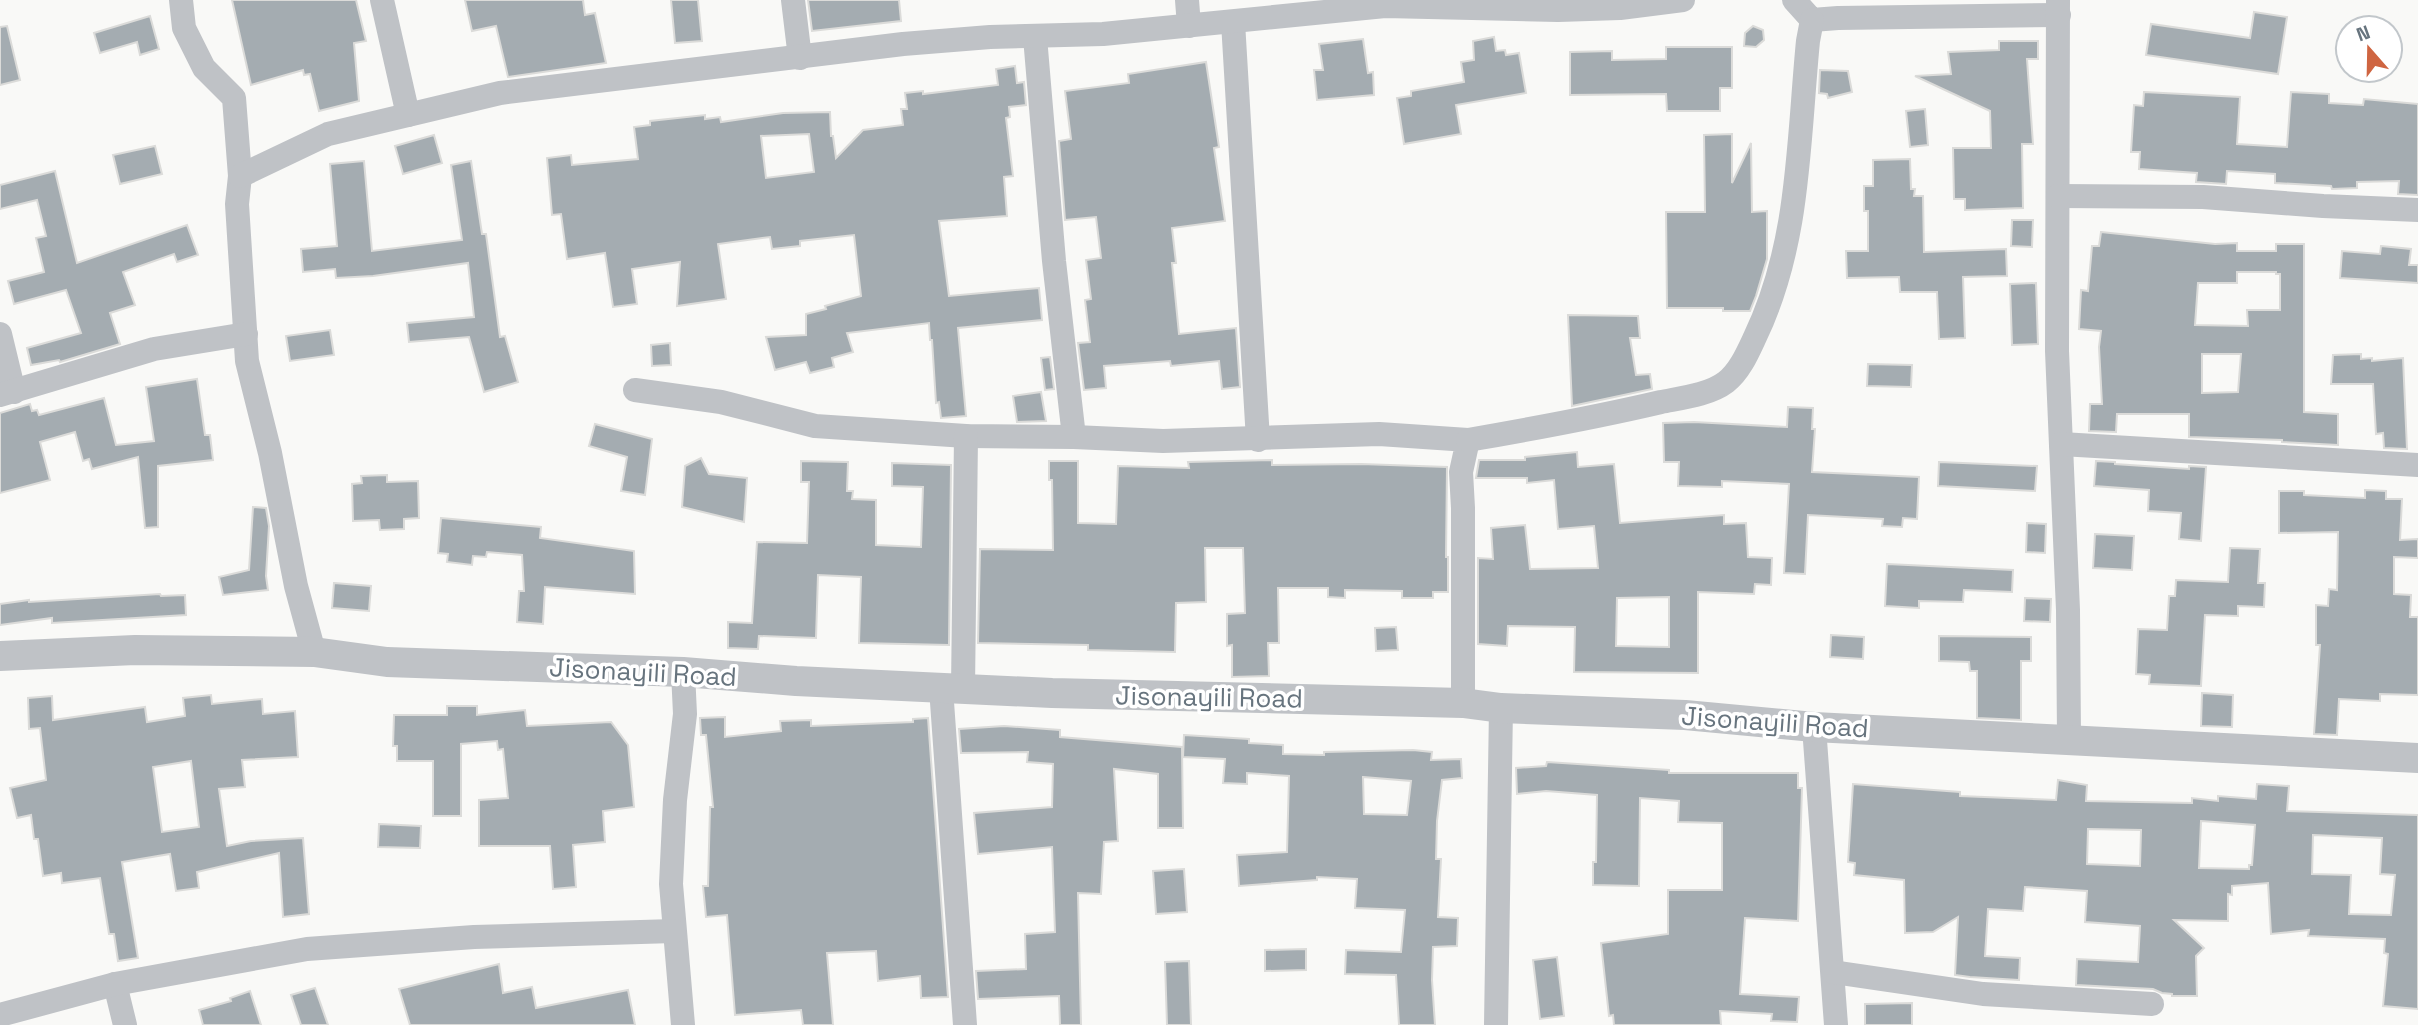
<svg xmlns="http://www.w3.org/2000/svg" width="2418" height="1025" font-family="'Space Grotesk',sans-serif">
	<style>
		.building { fill: #a4acb1; stroke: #dbdbd9; stroke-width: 2; fill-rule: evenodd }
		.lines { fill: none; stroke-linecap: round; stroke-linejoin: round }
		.minor { stroke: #bfc2c6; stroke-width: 24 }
		.tertiary { stroke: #bfc2c6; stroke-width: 30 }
		.labels { text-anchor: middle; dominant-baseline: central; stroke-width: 7; stroke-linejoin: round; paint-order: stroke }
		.street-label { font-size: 26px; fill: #67747e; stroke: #fff }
	</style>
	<rect width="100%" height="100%" fill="#f9f9f7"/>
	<g class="building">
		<polygon points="232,0 356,0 366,41 354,43 359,101 319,111 310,74 304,75 303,70 251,85"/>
		<polygon points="465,0 583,0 585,15 595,13 606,63 508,77 496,26 472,31"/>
		<polygon points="671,0 698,0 702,41 675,43"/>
		<polygon points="808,0 899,0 901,21 812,31"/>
		<polygon points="2254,12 2287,17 2278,74 2146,55 2151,24 2250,38"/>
		<polygon points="150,16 159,49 140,55 137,42 100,53 94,33"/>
		<polygon points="7,26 20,80 0,85 0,27"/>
		<polygon points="1753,26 1763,30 1764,40 1756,47 1744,46 1745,33"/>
		<polygon points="1494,37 1496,51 1505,50 1506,55 1519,53 1526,93 1456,105 1461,134 1404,144 1397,98 1411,96 1411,91 1464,82 1461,62 1474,60 1473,41"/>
		<polygon points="1363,39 1368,73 1373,72 1374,95 1317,100 1314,70 1323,70 1319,44"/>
		<polygon points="1999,41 2038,41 2038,59 2027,59 2033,144 2022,144 2023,208 1965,210 1965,199 1954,199 1953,148 1991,148 1990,111 1915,76 1951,74 1948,52 1999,50"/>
		<polygon points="1666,47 1732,47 1732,88 1720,88 1720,111 1667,111 1666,94 1570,95 1570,52 1612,51 1612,60 1666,59"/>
		<polygon points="1206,62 1219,147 1214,148 1225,221 1172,228 1176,263 1172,263 1179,334 1236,328 1240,387 1222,389 1219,361 1171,366 1170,361 1104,366 1106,388 1084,390 1078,343 1090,342 1085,300 1091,299 1086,260 1101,258 1096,217 1065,220 1059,141 1071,139 1065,91 1129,83 1128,74"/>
		<path d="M1015,66L1017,83L1024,82L1026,105L1009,107L1010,117L1006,118L1013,176L1004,177L1007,216L939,221L949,296L1039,288L1042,320L958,328L966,416L941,418L939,402L936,403L932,340H930L929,323L847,333L853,352L832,358L834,367L810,373L806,362L775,370L766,337L806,335V314L826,309L825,306L861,296L854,235L800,241V246L772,249L770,237L718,244L726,299L677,306L680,262L632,269L637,304L613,307L605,253L567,259L561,214L552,215L547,158L571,155L572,165L638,159L634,127L650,125V121L705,115V119L720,117L721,122L783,113L830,112L831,136H833L836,158L863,130L903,125L901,109H907L905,93L923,91V94L998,85L996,69ZM809,134L814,172L766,178L761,136Z"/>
		<polygon points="1820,70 1848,71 1852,92 1828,98 1827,94 1819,93"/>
		<polygon points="2144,92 2240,97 2237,144 2287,147 2291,92 2329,94 2329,103 2363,105 2364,99 2418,104 2418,195 2398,194 2399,181 2357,182 2357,188 2332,189 2331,186 2275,183 2275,174 2227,171 2226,184 2196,182 2197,173 2139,169 2140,152 2131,152 2134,105 2143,106"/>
		<polygon points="1925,109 1928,145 1910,147 1906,111"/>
		<polygon points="1732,134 1732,183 1751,143 1752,212 1767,211 1767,259 1756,296 1750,311 1723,311 1723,308 1667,308 1666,212 1705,212 1704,135"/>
		<polygon points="434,135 442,163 403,174 395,146"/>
		<polygon points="155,146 162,174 120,184 113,155"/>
		<polygon points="1910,159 1911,189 1915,189 1914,196 1923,196 1924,252 2006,249 2007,276 1963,277 1965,338 1939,339 1937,292 1900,292 1899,277 1847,278 1846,251 1868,251 1868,211 1864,211 1864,186 1873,186 1873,160"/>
		<polygon points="364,161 372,251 462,240 451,165 471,161 482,234 486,234 500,337 505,336 518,382 484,392 469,337 409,342 407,323 474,317 468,263 373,276 336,278 335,269 303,272 301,249 337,246 330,164"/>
		<polygon points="55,171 77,263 187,225 198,255 177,262 174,254 123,272 135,305 110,313 120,344 60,362 59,360 31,365 27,348 81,333 66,290 14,304 8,281 44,272 36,238 46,236 37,200 0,209 0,185"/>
		<polygon points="2012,220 2033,220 2032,247 2011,246"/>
		<path d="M2101,232L2215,244L2237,243V251H2276V244H2304V412L2338,414V445L2282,442V440L2189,437V414H2117L2116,432L2089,431L2090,404H2102L2099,347L2101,331L2079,329L2081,290L2088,291L2092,246H2099ZM2237,272H2276V274H2280V310H2247L2248,326L2195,325L2198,283H2237ZM2202,354H2241L2238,392L2202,393Z"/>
		<polygon points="2381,246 2411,249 2409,265 2418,265 2418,283 2340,278 2342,251 2380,254"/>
		<polygon points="2036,283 2038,344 2012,345 2010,284"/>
		<polygon points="1568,315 1638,316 1640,338 1630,338 1636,375 1650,374 1652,389 1572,406"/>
		<polygon points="330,330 334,355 290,361 286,336"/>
		<polygon points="670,343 671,365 652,366 651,345"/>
		<polygon points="2361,354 2361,359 2372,358 2372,361 2403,358 2407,449 2384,448 2383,433 2376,434 2373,384 2331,384 2333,355"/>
		<polygon points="1050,357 1054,389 1045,390 1041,358"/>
		<polygon points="1868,364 1912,365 1911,387 1867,386"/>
		<polygon points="197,379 205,435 210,435 213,460 158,466 158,527 145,528 138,457 92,469 89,459 83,461 75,432 40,442 50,480 0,493 0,413 30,404 32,411 37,410 39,415 104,398 116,445 154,441 146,387"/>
		<polygon points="1041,392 1046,421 1017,422 1013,396"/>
		<polygon points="1788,407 1813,408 1812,429 1815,429 1812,472 1919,477 1917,519 1903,518 1902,527 1882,526 1883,519 1808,515 1805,574 1784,573 1789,484 1722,481 1722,487 1678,486 1679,462 1664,462 1663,423 1694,422 1787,427"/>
		<polygon points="595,424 652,439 645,495 621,491 627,457 589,446"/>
		<path d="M1577,452L1578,467L1614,464L1620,523L1724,515V524L1746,523L1748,557L1772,558L1771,585L1755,584L1754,594L1698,592V673L1574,672L1575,627L1508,626L1507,646L1478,644V558L1493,559L1491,528L1525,525L1530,569L1598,568L1594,526L1558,529L1554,480L1527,483V478H1476L1479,460H1525V457ZM1669,597V647L1616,646L1617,598Z"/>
		<polygon points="701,458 709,474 747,478 744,522 682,507 685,466"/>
		<polygon points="1272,460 1272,465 1361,464 1447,467 1446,557 1448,557 1448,592 1433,592 1433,598 1402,598 1402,591 1345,590 1345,598 1328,597 1328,588 1278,588 1279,643 1268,643 1269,676 1232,677 1232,645 1227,646 1227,614 1245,613 1243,548 1205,548 1206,602 1176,603 1175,652 1088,650 1088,645 978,643 980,549 1053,550 1052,480 1049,480 1049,461 1078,461 1078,523 1116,524 1118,466 1189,468 1188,462"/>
		<polygon points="801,461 848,462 847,491 853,491 852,499 876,500 876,545 921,547 923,487 892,486 892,463 951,465 949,645 859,643 861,577 818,575 816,638 759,636 758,649 728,648 728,622 752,623 757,542 807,543 809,482 801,482"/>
		<polygon points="2096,461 2115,462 2115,464 2189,469 2189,466 2206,467 2201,541 2179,539 2181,513 2148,511 2149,490 2094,486"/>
		<polygon points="1939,462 2037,466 2035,491 1938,486"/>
		<polygon points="387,475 387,482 418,481 419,518 404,519 404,529 380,530 379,520 353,521 352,484 362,483 361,476"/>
		<polygon points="2365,490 2386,491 2386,499 2402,499 2400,540 2418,539 2418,558 2394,557 2394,594 2411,595 2410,617 2418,617 2418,695 2380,694 2380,701 2339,699 2337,735 2314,734 2320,645 2316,645 2316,605 2328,606 2329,589 2337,590 2338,532 2279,533 2279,491 2304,491 2304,495 2365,498"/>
		<polygon points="253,507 266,508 269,526 266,576 268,590 223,595 219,577 249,570"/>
		<polygon points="441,518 541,527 540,538 634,551 635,594 545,587 543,624 517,622 519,591 524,591 522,555 487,552 486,557 473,556 472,565 447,562 448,554 438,553"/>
		<polygon points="2027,523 2046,524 2045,553 2026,552"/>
		<polygon points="2095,534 2134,536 2132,570 2093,568"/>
		<polygon points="2230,548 2260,549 2258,583 2265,583 2264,607 2238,606 2238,616 2205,615 2201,686 2149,684 2150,675 2136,674 2138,629 2167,630 2169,596 2175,596 2176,580 2228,582"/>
		<polygon points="1887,564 2013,570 2012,592 1964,590 1963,602 1919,601 1919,608 1885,606"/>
		<polygon points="334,583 371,586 369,611 332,608"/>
		<polygon points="160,594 161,596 185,595 186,615 52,623 52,618 0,625 0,604 29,600 29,602"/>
		<polygon points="2025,598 2051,599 2050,622 2024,621"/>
		<polygon points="1396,627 1398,650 1376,651 1375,628"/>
		<polygon points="1831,635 1864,637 1863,659 1830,657"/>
		<polygon points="1939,636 2031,637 2031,661 2021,661 2021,720 1977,718 1977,671 1970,671 1969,662 1939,661"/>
		<polygon points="2202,693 2233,695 2232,727 2201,726"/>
		<path d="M211,695L212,704L262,699L263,714L295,711L298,757L242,760L245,787L219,789L227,846L251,841L303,838L309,914L283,917L279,853L197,872L199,888L176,891L170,854L122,862L138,958L118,961L114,934H109L100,878L62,883L61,873L43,876L38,839H34L31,815L17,818L10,788L46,780L40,728L29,729L28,698L52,696L53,720L145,707L147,722L185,716L183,698ZM191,761L199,827L162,832L153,767Z"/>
		<polygon points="447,706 477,706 477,715 525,710 527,726 611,722 628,745 634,807 603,811 605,842 573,845 576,887 553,889 550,846 479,846 479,800 508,798 503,749 498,750 497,741 461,744 461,816 433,816 433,761 397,761 397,746 393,746 394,715 447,715"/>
		<polygon points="725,717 725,737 781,731 780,721 811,720 811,726 913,722 913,719 928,718 948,997 921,998 920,976 878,981 876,951 827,953 833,1025 803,1025 801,1010 735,1015 727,915 706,917 703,886 708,886 710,807 713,807 706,735 701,735 700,718"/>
		<polygon points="1004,726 1060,730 1060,737 1182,747 1183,828 1158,828 1158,774 1114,769 1118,841 1104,842 1101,894 1078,893 1081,1025 1060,1025 1059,996 978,999 976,971 1026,969 1025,934 1055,932 1052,847 978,854 974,813 1052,807 1053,764 1027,762 1028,752 961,753 959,729"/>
		<path d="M1184,735L1249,739V743L1283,745V754L1324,755V752L1413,750L1432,752L1431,760L1461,759L1462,778L1442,780L1437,821L1436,859H1441L1438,917L1458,918L1457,946L1433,947L1432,980L1435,1025H1399L1396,975L1345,974L1346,950L1401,952L1405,910L1355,908L1357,879L1317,877V880L1239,886L1237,855L1287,852L1289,776L1247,773V784L1223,783L1225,759L1183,757ZM1363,777L1411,781L1407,815L1364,814Z"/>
		<polygon points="1547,762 1669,770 1669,773 1798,773 1798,788 1802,788 1798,921 1745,918 1740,994 1799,997 1797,1022 1771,1021 1772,1014 1720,1011 1721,1025 1614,1025 1613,1015 1609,1016 1601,943 1668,934 1668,890 1722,890 1722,823 1678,822 1679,801 1640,798 1639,886 1593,885 1593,862 1596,862 1597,795 1546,791 1517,794 1516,768 1546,766"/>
		<path d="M2058,780L2087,785L2086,801L2192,803V798L2218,801V796L2256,799L2257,784L2289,786L2287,811L2418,815V1009L2383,1006L2388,954L2384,953L2385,939L2308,936L2309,930L2271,934L2268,883L2232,886V895L2228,894V921L2174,920L2204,948L2196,956L2197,996H2172V994L2162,993L2153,989L2076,985L2077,959L2138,962L2140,926L2085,922L2087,891L2025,887L2023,911L1988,909L1985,956L2020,958L2019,980L1970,977L1955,975L1958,917L1933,932L1905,933L1904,880L1854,875L1855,863L1848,862L1853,784L1960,792V796L2056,800ZM2201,821L2255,825L2252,865H2249V869L2199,868ZM2088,829L2141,830L2140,866L2087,864ZM2313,835L2382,838L2380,874L2395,875L2391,915L2349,914L2351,875L2312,874Z"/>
		<polygon points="379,824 421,826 420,848 378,847"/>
		<polygon points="1184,869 1187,912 1156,914 1153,871"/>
		<polygon points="1306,949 1306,970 1265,971 1265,950"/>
		<polygon points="1557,957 1564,1016 1540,1019 1533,960"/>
		<polygon points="1189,961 1191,1025 1167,1025 1165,962"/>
		<polygon points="499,964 503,993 532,987 536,1008 628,990 635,1025 410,1025 399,989"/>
		<polygon points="315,988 328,1025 301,1025 291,995"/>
		<polygon points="250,991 261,1025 203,1025 199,1010 231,1001 230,998"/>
		<polygon points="1912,1003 1912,1025 1865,1025 1865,1004"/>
	</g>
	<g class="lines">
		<g class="minor">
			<polyline points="181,0 184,28 204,68 234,98 240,176 237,204 247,361 270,453 296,586 314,652"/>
			<polyline points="382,0 408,115"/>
			<polyline points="793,0 800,58"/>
			<polyline points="1187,0 1189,26"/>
			<polyline points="1794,0 1812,20 1838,18 2059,15"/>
			<polyline points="2058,0 2057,351 2068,610 2069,739"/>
			<polyline points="1233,22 1258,440"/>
			<polyline points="1035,37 1054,261 1074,437"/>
			<polyline points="240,176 328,134 500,93 903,44 990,37 1103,34 1385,6 1558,10 1620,8 1683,0"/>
			<polyline points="2058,196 2203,197 2323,206 2418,210"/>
			<polyline points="0,334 14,392"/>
			<polyline points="635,390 721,402 815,426 966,436 1074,437 1163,441 1379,434 1468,440 1461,472 1463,508 1463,703"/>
			<polyline points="0,395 154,349 246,334"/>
			<path d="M1468,440C1532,429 1597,417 1661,402C1681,398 1709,395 1726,382C1740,371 1748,352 1755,337C1800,243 1798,143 1808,41L1812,20"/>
			<polyline points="2061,444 2418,465"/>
			<polyline points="683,672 685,714 675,800 671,884 683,1025"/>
			<polyline points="941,688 965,1025"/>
			<polyline points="963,689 966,436"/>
			<polyline points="1814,727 1836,1025"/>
			<polyline points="1833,972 1983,994 2152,1004"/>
			<polyline points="115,984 125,1025"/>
			<polyline points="0,1015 115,984 307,949 474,937 674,931"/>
			<polyline points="1496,1025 1501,708"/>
		</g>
		<polyline class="tertiary" points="0,656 135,650 314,652 387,662 683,672 796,681 1052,693 1463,703 1501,708 1685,715 1814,727 2418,758"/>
	</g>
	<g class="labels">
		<g class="street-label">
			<text transform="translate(643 672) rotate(3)">Jisonayili Road</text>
			<text transform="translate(1209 697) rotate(1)">Jisonayili Road</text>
			<text transform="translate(1775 722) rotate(4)">Jisonayili Road</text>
		</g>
	</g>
	<g transform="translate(2369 49) rotate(340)"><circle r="33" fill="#ffffff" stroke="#c2c7cb" stroke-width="2"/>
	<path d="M0-5L12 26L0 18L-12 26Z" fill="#cf6541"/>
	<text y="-10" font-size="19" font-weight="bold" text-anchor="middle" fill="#67747e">N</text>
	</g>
</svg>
